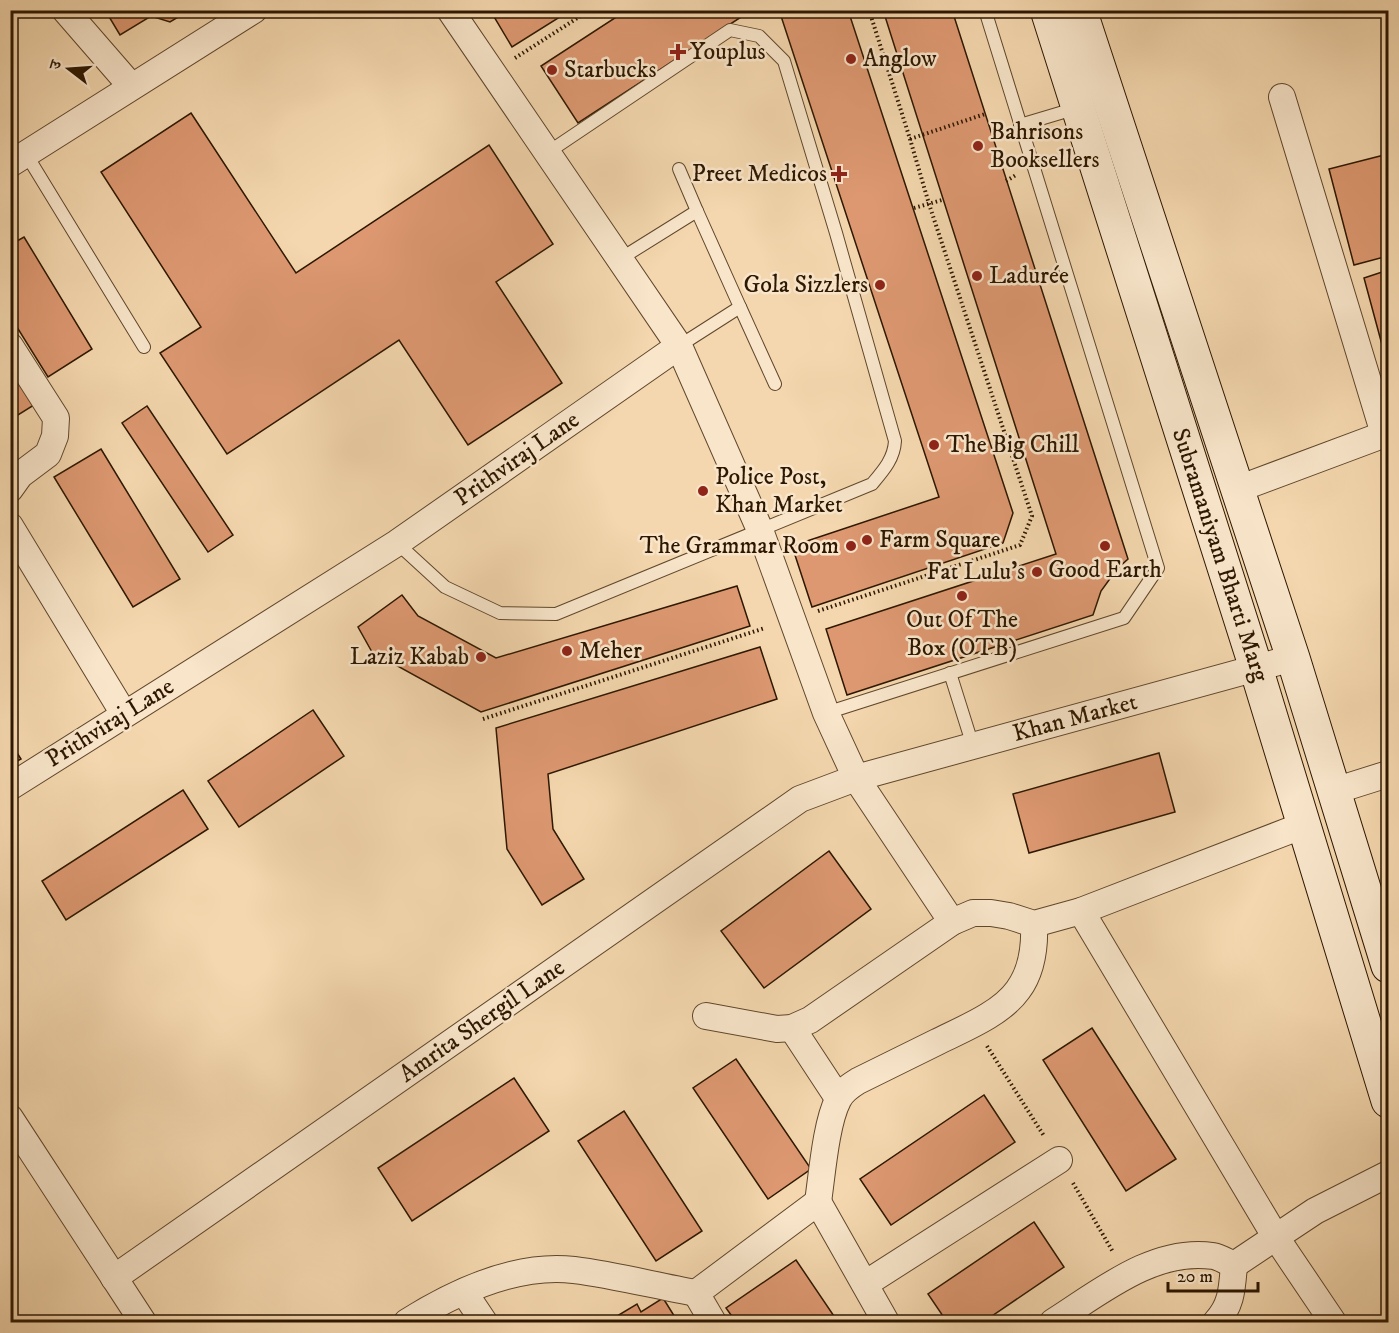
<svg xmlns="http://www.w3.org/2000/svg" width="1399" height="1333" font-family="'IM FELL DW Pica','Noto Serif Devanagari',serif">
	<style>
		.building { fill: #dd9871; stroke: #2d1700; stroke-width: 1.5 }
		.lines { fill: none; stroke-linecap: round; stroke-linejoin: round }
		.lane-casing { stroke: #5f472c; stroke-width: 14 }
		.street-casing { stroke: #5f472c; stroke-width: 28 }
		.secondary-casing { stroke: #2d1700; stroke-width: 35 }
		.path { stroke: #2d1700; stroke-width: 4; stroke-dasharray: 1.5 3; stroke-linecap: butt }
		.lane { stroke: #f8e5ca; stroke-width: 12 }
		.street { stroke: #f8e5ca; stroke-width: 26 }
		.secondary { stroke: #f8e5ca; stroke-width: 33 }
		.poi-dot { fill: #8f2418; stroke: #f8e5ca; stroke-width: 2 }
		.labels { text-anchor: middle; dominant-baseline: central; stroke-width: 5; stroke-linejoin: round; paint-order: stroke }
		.poi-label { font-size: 24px; fill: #2d1700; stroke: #f8e5ca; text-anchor: start }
		.street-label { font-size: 24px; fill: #2d1700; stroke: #f8e5ca }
	</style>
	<rect width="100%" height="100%" fill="#f4d7ae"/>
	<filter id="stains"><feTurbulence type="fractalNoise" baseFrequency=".00333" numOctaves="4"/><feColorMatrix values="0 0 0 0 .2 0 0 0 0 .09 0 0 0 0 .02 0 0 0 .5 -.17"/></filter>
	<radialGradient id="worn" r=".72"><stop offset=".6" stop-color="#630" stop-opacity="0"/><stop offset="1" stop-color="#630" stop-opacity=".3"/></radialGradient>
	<g class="building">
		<polygon points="10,10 26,10 10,25"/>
		<polygon points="105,10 190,10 170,22 151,16 120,35"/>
		<polygon points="490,10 571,10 512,47"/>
		<polygon points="627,10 752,10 578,123 541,66"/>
		<polygon points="779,10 848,10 1013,513 1003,543 812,607 792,546 939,497"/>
		<polygon points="883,10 952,10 1128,559 1117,569 1101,591 1093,615 847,695 826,629 1056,554"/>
		<polygon points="191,113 296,273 489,145 553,244 496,282 562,383 468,445 399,340 227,454 160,353 201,327 101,172"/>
		<polygon points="1388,154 1388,256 1354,265 1329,169"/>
		<polygon points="24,237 92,349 48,377 10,316 10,245"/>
		<polygon points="1388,270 1388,367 1364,278"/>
		<polygon points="10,366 34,405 10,420"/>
		<polygon points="147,406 233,535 208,552 122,423"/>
		<polygon points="101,449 180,579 133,607 54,477"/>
		<polygon points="737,586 750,626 481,712 372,652 358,627 402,595 418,616 496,658"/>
		<polygon points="760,647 777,699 548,774 553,829 584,879 542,905 507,849 496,728"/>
		<polygon points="313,710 344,756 239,827 208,781"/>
		<polygon points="10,742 21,759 10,765"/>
		<polygon points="1159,753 1175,812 1029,853 1013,794"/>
		<polygon points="183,790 208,829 66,920 42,881"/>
		<polygon points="829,851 871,909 764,988 721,931"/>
		<polygon points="1092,1028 1176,1159 1126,1191 1043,1060"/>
		<polygon points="736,1059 811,1169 768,1199 693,1088"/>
		<polygon points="514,1078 549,1131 412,1221 378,1168"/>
		<polygon points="984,1095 1015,1142 891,1225 860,1179"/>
		<polygon points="624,1111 702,1231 656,1261 578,1141"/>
		<polygon points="1034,1222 1064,1267 983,1322 947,1322 928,1294"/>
		<polygon points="796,1260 838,1322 736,1322 726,1308"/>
		<polygon points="663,1298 678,1322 607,1322 637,1304 641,1312"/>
	</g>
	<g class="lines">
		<g class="lane-casing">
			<g id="lane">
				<polyline points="1020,125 1077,108"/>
				<polyline points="26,154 144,347"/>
				<polyline points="679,169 697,211"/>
				<polyline points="620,259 697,211 740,307 679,346"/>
				<polyline points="740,307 775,384"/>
				<path d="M397,543L445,587L500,613L556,614L872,484C883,471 894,459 895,441L836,233L784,61L759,36L730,30L547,153"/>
				<polyline points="950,673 973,746"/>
				<polyline points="826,713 1124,618 1158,568 985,10"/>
			</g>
		</g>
		<g class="street-casing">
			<g id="street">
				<polyline points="65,10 131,86"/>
				<polyline points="450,10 679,346 760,530 826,713 856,778 952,922"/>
				<polyline points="1282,97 1384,434"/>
				<polyline points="10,164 254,10"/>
				<polyline points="10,346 56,418 55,436 48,454 20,475 10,489"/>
				<polyline points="1238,489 1388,433"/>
				<polyline points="10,526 124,714"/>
				<polyline points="10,787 397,543 679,346"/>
				<polyline points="1334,791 1388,774"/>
				<polyline points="1081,911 1275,1236 1333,1322"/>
				<polyline points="706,1016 777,1029 792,1028 810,1020 952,922 973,913 991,913 1009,916 1034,924 1081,911 1304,825"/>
				<polyline points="792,1028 838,1098"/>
				<polyline points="10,1118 143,1322"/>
				<path d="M818,1202C822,1175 826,1123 838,1100C842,1091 850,1086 858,1081C884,1068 911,1055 937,1042C963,1029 1001,1014 1018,990C1032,971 1035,947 1034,924"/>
				<polyline points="1234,1265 1315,1211 1388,1174"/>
				<polyline points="114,1278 800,799 856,778 1293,658"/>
				<polyline points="865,1284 1059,1160"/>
				<polyline points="464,1292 484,1322"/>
				<path d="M407,1322C455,1292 516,1263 574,1270C615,1275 656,1286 696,1293"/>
				<polyline points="713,1322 696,1293 818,1202 886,1322"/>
				<path d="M1053,1322C1099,1293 1154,1247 1213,1256C1220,1257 1227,1262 1234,1265"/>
				<path d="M1216,1322C1232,1305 1232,1288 1234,1265"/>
			</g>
		</g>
		<g class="secondary-casing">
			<g id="secondary">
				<polyline points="1047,10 1256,668 1388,1101"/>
				<polyline points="1080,10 1293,658 1388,966"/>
			</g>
		</g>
		<g class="path">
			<polyline points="515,58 590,10"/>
			<polyline points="910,139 985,114"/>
			<polyline points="1006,181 1016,175"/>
			<polyline points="914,208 942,200"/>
			<polyline points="818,611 1020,545 1032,516 929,204 910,139 869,10"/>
			<polyline points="483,719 765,628"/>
			<polyline points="987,1046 1044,1136"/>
			<polyline points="1073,1183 1113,1252"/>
		</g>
		<use href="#lane" class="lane"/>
		<use href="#street" class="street"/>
		<use href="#secondary" class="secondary"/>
	</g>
	<g class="poi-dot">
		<path d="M675 43h6v6h6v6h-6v6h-6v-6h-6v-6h6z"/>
		<circle cx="851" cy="59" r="6"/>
		<circle cx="552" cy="70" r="6"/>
		<circle cx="978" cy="146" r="6"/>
		<path d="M836 165h6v6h6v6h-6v6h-6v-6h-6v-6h6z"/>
		<circle cx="977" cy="276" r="6"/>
		<circle cx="880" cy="285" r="6"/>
		<circle cx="934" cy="445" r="6"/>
		<circle cx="703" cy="491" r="6"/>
		<circle cx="867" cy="540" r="6"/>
		<circle cx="851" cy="546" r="6"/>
		<circle cx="1105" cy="546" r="6"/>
		<circle cx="1037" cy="572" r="6"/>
		<circle cx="962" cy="596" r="6"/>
		<circle cx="567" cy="651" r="6"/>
		<circle cx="481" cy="657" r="6"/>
	</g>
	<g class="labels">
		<g class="poi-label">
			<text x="690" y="52">Youplus</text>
			<text x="863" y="59">Anglow</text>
			<text x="564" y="70">Starbucks</text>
			<text x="990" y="132">Bahrisons<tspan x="990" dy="28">Booksellers</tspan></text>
			<text x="827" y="174" text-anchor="end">Preet Medicos</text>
			<text x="989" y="276">Ladurée</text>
			<text x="868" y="285" text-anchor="end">Gola Sizzlers</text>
			<text x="946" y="445">The Big Chill</text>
			<text x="715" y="477">Police Post,<tspan x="715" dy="28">Khan Market</tspan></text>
			<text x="879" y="540">Farm Square</text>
			<text x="839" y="546" text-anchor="end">The Grammar Room</text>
			<text x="1105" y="570" text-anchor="middle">Good Earth</text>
			<text x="1025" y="572" text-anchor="end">Fat Lulu's</text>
			<text x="962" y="620" text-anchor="middle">Out Of The<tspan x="962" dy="28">Box (OTB)</tspan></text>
			<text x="579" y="651">Meher</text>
			<text x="469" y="657" text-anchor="end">Laziz Kabab</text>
		</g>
		<g class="street-label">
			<text transform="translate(517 459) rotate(-35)">Prithviraj Lane</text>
			<text transform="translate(1220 555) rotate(72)">Subramaniyam Bharti Marg</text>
			<text transform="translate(1075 718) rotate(-15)">Khan Market</text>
			<text transform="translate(110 723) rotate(-32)">Prithviraj Lane</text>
			<text transform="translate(482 1021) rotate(-35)">Amrita Shergil Lane</text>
		</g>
	</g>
	<rect width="1399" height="1333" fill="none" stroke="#f4d7ae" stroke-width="36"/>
	<rect x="12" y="12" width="1375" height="1309" fill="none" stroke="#2d1700" stroke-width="3"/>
	<rect x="18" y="18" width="1363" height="1297" fill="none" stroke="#2d1700" stroke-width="1.5"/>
	<g transform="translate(69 69) rotate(287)" stroke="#f8e5ca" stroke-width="4.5" paint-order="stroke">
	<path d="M0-4.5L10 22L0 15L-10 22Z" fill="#2d1700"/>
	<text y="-9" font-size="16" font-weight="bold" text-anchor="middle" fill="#2d1700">उ</text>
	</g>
	<path d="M1168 1282v9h90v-9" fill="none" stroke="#2d1700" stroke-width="3"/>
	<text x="1177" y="1282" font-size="18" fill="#2d1700" stroke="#f8e5ca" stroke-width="4.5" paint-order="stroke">20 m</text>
	<rect width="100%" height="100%" filter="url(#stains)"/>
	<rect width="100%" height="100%" fill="url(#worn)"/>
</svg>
